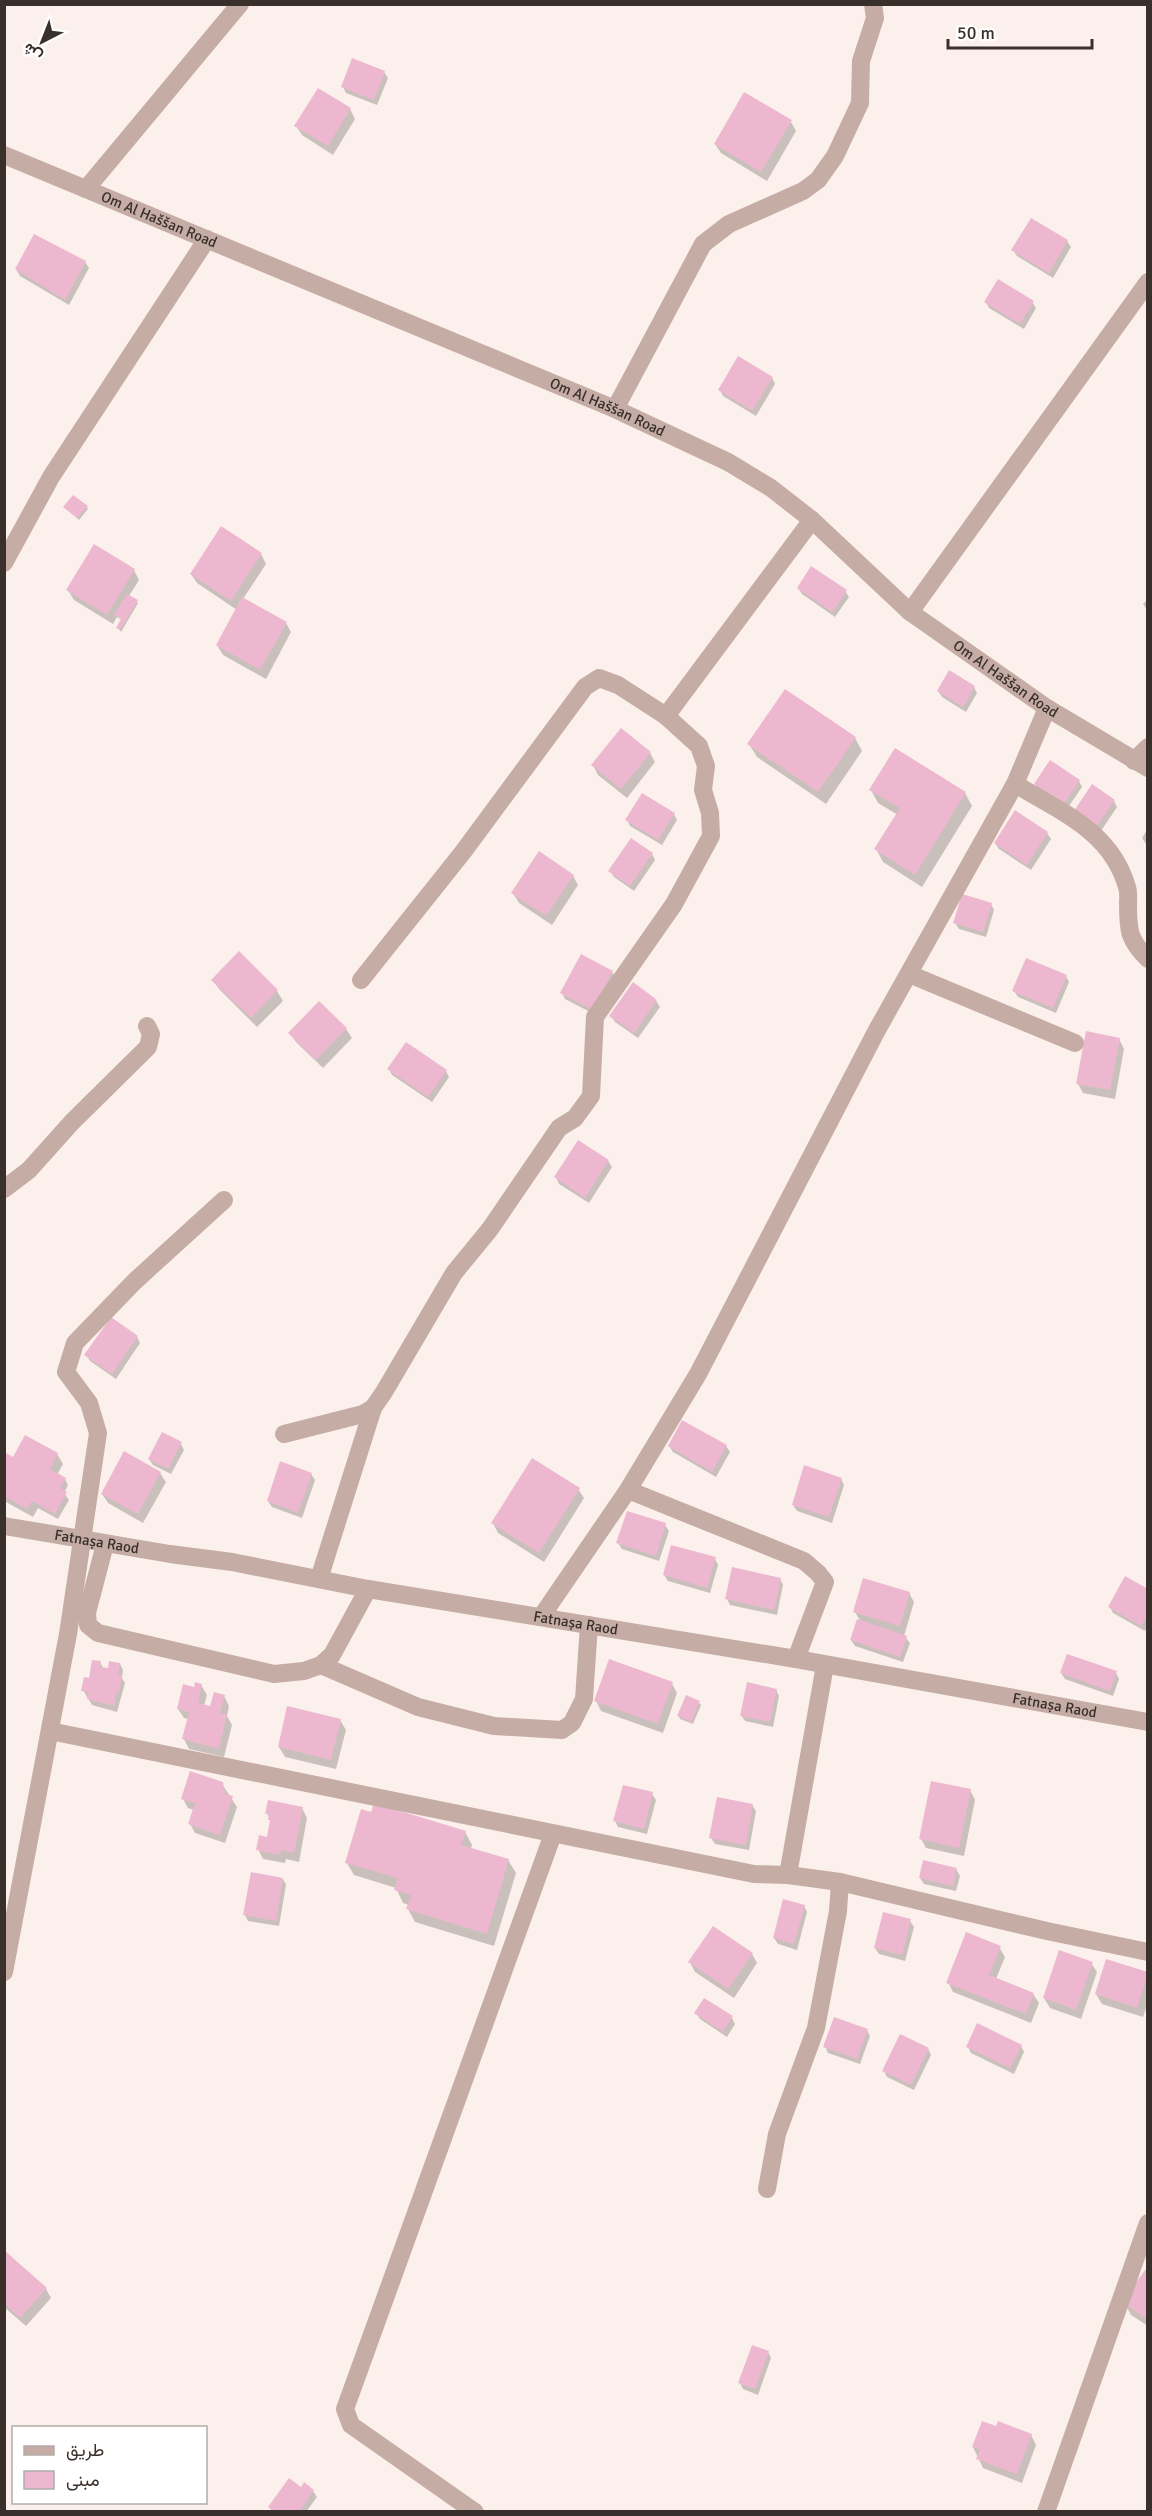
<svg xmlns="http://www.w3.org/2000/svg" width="1152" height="2516" font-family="Signika,Vazirmatn,sans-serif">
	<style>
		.shadow { fill: #0003 }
		.building { fill: #edb8cf }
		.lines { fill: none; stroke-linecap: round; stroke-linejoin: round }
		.minor { stroke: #c5ada5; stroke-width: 18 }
		.tertiary { stroke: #c5ada5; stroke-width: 18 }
		.labels { text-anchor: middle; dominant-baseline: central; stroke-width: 6; stroke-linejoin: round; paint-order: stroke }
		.street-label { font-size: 15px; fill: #392f2b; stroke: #fff }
	</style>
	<rect width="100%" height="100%" fill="#fcf0ec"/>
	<g class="shadow">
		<polygon points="384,72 388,78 377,105 346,93 343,87"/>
		<polygon points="350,109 355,119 333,155 302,135 296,126"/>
		<polygon points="791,122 796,131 767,181 721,153 715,144"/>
		<polygon points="1067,241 1071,247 1053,278 1017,256 1013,250"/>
		<polygon points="85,262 89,268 69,305 20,276 16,269"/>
		<polygon points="986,302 1032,302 1036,308 1024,329 989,308"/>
		<polygon points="772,378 775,384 756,416 723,396 720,390"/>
		<polygon points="65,507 86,507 88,509 79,520"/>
		<polygon points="261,554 266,564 243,599 286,623 291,632 266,679 223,655 217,645 237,610 197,583 191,574"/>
		<polygon points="134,570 139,580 129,596 138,603 121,632 118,628 122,620 117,617 113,624 74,600 68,590"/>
		<polygon points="798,588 845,591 849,597 835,617 802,594"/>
		<polygon points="1148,599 1148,611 1143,604"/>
		<polygon points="974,687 977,693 966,712 942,697 938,691"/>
		<polygon points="855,738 862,751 826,804 757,757 749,744"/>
		<polygon points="650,753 655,762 627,798 598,775 593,765"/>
		<polygon points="1079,781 1082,787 1067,809 1039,790 1035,784"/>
		<polygon points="871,790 965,793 972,806 922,887 883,862 876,849 898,815 878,803"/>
		<polygon points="1114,801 1117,807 1101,831 1076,811"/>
		<polygon points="1016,812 1047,833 1051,839 1031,870 999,849 995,843"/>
		<polygon points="674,814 677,820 662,845 630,826 627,820"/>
		<polygon points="1148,828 1148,847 1142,838"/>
		<polygon points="652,854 655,860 634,891 614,877 610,871"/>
		<polygon points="573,876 578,885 552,925 519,903 513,893"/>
		<polygon points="991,904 994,910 986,937 959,929 955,923"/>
		<polygon points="239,954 277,991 283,1001 257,1027 219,989 213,980"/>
		<polygon points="612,972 616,978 596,1015 565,999 562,993"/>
		<polygon points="1066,976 1069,982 1056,1013 1018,997 1014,991"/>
		<polygon points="656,1001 660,1007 638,1038 615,1022 611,1016"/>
		<polygon points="319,1003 346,1029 352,1038 323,1068 296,1042 290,1033"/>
		<polygon points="1119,1039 1124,1049 1115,1099 1083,1093 1078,1084"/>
		<polygon points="389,1069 446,1071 449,1077 432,1102 392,1075"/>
		<polygon points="608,1161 612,1167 589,1203 559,1184 556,1177"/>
		<polygon points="137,1337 140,1343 116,1379 90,1361 86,1355"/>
		<polygon points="181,1444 184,1450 171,1474 153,1465 149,1459"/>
		<polygon points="669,1446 726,1446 730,1452 716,1477 673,1452"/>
		<polygon points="4,1454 13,1459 57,1454 63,1464 57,1475 65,1479 68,1485 64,1493 69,1500 58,1519 38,1508 33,1517 6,1502 4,1505"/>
		<polygon points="160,1473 166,1482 143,1523 108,1503 102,1494"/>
		<polygon points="311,1474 315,1480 302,1518 272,1507 268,1501"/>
		<polygon points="841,1479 844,1485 832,1523 797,1511 793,1505"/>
		<polygon points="578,1489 584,1498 544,1562 498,1533 493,1523"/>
		<polygon points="665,1525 669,1531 659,1561 622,1549 618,1543"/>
		<polygon points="715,1559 718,1565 710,1593 668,1581 664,1575"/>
		<polygon points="780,1579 783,1585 777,1615 730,1605 727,1599"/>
		<polygon points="1148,1591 1148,1626 1145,1631 1113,1613 1110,1607"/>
		<polygon points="909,1593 914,1602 904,1636 910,1643 903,1662 855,1646 851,1640 861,1622 855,1612"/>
		<polygon points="100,1663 104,1669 109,1670 120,1664 123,1670 122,1678 125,1683 117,1712 92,1705 83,1690"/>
		<polygon points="1061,1673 1116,1673 1119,1679 1113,1696 1065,1679"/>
		<polygon points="672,1684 677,1693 663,1733 601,1711 596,1701"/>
		<polygon points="201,1685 207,1695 204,1706 211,1708 224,1696 229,1706 227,1716 232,1725 224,1757 189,1749 184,1739 189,1719 184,1718 178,1709 195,1689"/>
		<polygon points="776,1690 779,1696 773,1727 745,1721 741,1715"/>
		<polygon points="699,1703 701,1705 693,1724 680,1719 679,1716"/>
		<polygon points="340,1720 346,1730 336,1769 285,1757 279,1747"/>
		<polygon points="222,1784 237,1807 225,1843 195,1833 190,1824 194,1810 188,1808 183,1799"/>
		<polygon points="970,1790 975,1800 964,1856 926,1848 921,1839"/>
		<polygon points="652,1794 656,1800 647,1834 618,1827 615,1821"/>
		<polygon points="752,1805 756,1811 749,1850 715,1844 711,1838"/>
		<polygon points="302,1808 307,1818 299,1862 286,1859 285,1863 263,1859 258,1849 268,1839 271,1823 267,1813"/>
		<polygon points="465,1832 472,1845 471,1849 508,1860 516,1873 494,1946 415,1922 408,1909 409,1905 403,1903 396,1888 354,1875 347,1863"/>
		<polygon points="956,1869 960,1876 956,1891 924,1884 920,1878"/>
		<polygon points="283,1879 286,1885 279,1926 248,1921 245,1915"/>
		<polygon points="804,1906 807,1912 797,1950 778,1944 774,1938"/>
		<polygon points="910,1921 914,1927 905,1961 879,1954 875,1948"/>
		<polygon points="999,1947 1005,1957 996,1979 1033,1994 1039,2003 1031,2023 953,1992 948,1982"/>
		<polygon points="752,1954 757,1963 734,1998 695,1972 690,1962"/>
		<polygon points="1107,1961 1148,1974 1148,2002 1143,2017 1102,2004 1096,1994"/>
		<polygon points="1091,1963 1097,1972 1081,2019 1050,2008 1044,1998"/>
		<polygon points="696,2013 732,2018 735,2024 727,2037 700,2019"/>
		<polygon points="867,2030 870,2036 860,2064 828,2053 825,2046"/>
		<polygon points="1021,2046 1024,2052 1014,2074 971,2053 968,2047"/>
		<polygon points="928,2049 931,2055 914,2090 887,2077 884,2071"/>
		<polygon points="5,2252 46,2289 51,2298 26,2326 4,2307"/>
		<polygon points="1148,2268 1148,2326 1131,2315 1124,2302"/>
		<polygon points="768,2352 771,2358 758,2395 743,2389 740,2383"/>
		<polygon points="1031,2435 1036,2445 1022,2483 983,2468 973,2447"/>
		<polygon points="304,2485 313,2491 317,2497 306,2512 272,2512 270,2507 301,2489"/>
	</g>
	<g class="building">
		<polygon points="352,58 385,71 374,100 341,87"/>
		<polygon points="318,88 351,108 328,146 294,126"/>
		<polygon points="744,92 792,120 761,172 714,144"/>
		<polygon points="1031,218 1068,240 1049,273 1011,250"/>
		<polygon points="34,234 86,261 65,300 15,269"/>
		<polygon points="998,279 1034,301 1020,324 984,302"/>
		<polygon points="738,356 773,377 752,411 718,390"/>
		<polygon points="73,495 88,506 77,518 63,507"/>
		<polygon points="221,526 262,553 231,601 190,574"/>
		<polygon points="94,544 135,569 107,615 66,590"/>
		<polygon points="811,566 847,590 832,612 797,588"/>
		<polygon points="127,594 138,600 120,630 116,628 121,619 114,615"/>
		<polygon points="242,597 287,622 260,670 216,645"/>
		<polygon points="949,670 975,686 963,707 937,691"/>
		<polygon points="785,689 856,737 818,792 747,744"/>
		<polygon points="621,728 651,752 621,789 591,765"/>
		<polygon points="895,748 966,792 915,875 874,849 900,808 869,790"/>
		<polygon points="1050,760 1080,780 1064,804 1034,784"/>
		<polygon points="1092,784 1115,800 1097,826 1074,811"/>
		<polygon points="642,793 675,813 658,840 625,820"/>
		<polygon points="1015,810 1048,832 1027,865 994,843"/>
		<polygon points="631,838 653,853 630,886 608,871"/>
		<polygon points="539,851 574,875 546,916 511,893"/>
		<polygon points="962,894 992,903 983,932 953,923"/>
		<polygon points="239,951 278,990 251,1018 211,980"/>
		<polygon points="581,954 613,971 592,1010 560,993"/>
		<polygon points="1026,958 1067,975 1053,1008 1012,991"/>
		<polygon points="633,982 657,1000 634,1033 609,1016"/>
		<polygon points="319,1001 347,1028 316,1060 288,1033"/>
		<polygon points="1086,1031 1120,1038 1110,1090 1076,1084"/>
		<polygon points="406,1042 447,1070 428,1097 387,1069"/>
		<polygon points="578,1140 609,1160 585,1198 554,1177"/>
		<polygon points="111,1317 138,1336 112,1374 84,1355"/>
		<polygon points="682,1420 727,1445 712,1472 668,1446"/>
		<polygon points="162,1432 182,1442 168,1469 148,1459"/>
		<polygon points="25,1435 58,1453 50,1469 66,1478 60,1488 67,1492 55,1514 32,1501 27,1509 4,1496 4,1452 13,1457"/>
		<polygon points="124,1451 161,1472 138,1514 101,1494"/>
		<polygon points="532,1458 580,1488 539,1553 491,1523"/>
		<polygon points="280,1461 312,1473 298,1513 267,1501"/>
		<polygon points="804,1465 842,1478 829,1517 792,1505"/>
		<polygon points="627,1511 666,1523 656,1556 616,1543"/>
		<polygon points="671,1545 716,1557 707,1588 663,1575"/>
		<polygon points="732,1567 781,1578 774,1610 725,1599"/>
		<polygon points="1125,1576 1148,1589 1148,1614 1141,1626 1108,1607"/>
		<polygon points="863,1578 910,1592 900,1626 853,1612"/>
		<polygon points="857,1619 907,1636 900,1657 850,1640"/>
		<polygon points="1067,1654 1117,1671 1110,1691 1060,1673"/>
		<polygon points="609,1659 673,1682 658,1724 594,1701"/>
		<polygon points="92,1660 101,1661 100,1667 108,1668 109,1661 120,1663 118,1674 122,1675 119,1694 116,1693 114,1706 87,1699 88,1692 81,1691 84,1677 89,1678"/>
		<polygon points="195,1682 202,1684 198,1703 210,1706 214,1692 225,1695 220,1713 227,1714 219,1749 182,1739 189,1712 177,1709 183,1684 194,1687"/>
		<polygon points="747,1682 777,1689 770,1722 740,1716"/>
		<polygon points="686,1695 700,1701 691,1722 677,1716"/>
		<polygon points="287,1706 341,1719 331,1760 278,1747"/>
		<polygon points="190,1771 223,1782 225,1794 233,1796 220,1835 188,1824 195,1803 181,1799"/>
		<polygon points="931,1781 971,1789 959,1848 919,1839"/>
		<polygon points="623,1785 653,1792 644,1829 613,1821"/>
		<polygon points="717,1797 753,1804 746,1845 709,1838"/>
		<polygon points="268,1800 303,1807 294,1853 281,1850 280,1855 256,1850 259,1835 267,1837 270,1820 268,1820 269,1814 265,1814"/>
		<polygon points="374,1803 466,1831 461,1845 509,1859 487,1934 406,1909 411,1895 394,1890 398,1878 345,1863 361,1809 371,1812"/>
		<polygon points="923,1860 957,1868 953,1886 919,1878"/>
		<polygon points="251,1872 283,1878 276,1921 243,1915"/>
		<polygon points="783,1899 805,1905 794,1944 773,1938"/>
		<polygon points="883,1912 911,1919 902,1955 874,1948"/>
		<polygon points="713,1926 753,1953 728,1989 688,1962"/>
		<polygon points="966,1932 1001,1946 989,1975 1034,1993 1026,2014 946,1983"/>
		<polygon points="1059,1950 1093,1962 1076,2010 1043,1998"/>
		<polygon points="1106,1959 1148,1972 1137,2008 1095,1994"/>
		<polygon points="704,1998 733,2016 723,2032 694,2013"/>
		<polygon points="834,2017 868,2029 857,2059 823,2047"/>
		<polygon points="977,2023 1022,2045 1010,2068 966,2047"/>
		<polygon points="900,2034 929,2048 911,2085 882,2071"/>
		<polygon points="4,2250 47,2288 20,2318 4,2303"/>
		<polygon points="1148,2266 1148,2320 1122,2302"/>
		<polygon points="752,2345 769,2351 755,2389 738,2383"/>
		<polygon points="982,2421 996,2426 998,2421 1032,2434 1017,2474 976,2459 980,2449 972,2447"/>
		<polygon points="289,2478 301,2487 304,2482 314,2490 299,2512 274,2512 268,2507"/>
	</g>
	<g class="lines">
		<g class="minor">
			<polyline points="86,189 240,4"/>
			<polyline points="615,409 703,244 729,224 803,191 818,180 835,156 860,103 861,61 875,18 873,4"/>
			<polyline points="4,563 51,477 207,239"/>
			<polyline points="910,612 1148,282"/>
			<polyline points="666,716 812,520"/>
			<polyline points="1134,761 1148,747"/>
			<path d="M1015,784C1061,812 1111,831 1127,887C1129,892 1128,899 1128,905C1128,931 1129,940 1148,959"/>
			<polyline points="909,974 1075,1043"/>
			<polyline points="4,1189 29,1170 72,1122 148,1047 151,1034 147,1026"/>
			<polyline points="284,1434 363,1414 373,1408"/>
			<polyline points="628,1490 804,1561 818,1573 825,1582 796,1659"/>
			<path id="s1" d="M4,1526L170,1554L232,1562L368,1589L796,1659L1148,1722"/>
			<polyline points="105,1544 87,1613 88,1625 98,1633 274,1674 304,1671 321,1665 332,1655 368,1589"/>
			<polyline points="319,1579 373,1408 384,1392 454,1273 490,1229 559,1128 575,1118 591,1096 595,1017 674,904 711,836 710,813 703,790 706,766 699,746 666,716 618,685 599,678 585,687 463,852 361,980"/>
			<polyline points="541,1617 628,1490 698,1374 877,1030 1015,784 1047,708"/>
			<polyline points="321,1665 418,1707 494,1726 562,1730 572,1723 584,1699 589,1625"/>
			<polyline points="50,1731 754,1874 788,1875 840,1882 1047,1931 1148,1952"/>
			<polyline points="788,1875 825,1665"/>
			<polyline points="4,1972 68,1634 98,1433 89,1403 66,1372 75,1343 135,1281 224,1200"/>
			<polyline points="767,2189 777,2134 816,2028 838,1911 840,1882"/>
			<polyline points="475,2512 351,2425 345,2409 553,1834"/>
			<polyline points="1046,2512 1148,2223"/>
		</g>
		<path class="tertiary" id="s2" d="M4,155L615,409L728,462L771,488L812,520L910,612L1047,708L1148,768"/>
	</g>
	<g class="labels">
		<g class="street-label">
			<text stroke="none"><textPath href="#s2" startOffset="168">Om Al Haššan Road</textPath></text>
			<text stroke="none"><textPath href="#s2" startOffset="654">Om Al Haššan Road</textPath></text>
			<text stroke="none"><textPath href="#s2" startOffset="1140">Om Al Haššan Road</textPath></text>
			<text stroke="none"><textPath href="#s1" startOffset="94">Fatnaṣa Raod</textPath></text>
			<text stroke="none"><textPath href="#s1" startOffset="580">Fatnaṣa Raod</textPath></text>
			<text stroke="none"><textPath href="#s1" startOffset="1066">Fatnaṣa Raod</textPath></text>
		</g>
	</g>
	<rect width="1152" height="2516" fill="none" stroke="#392f2b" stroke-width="12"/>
	<rect x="12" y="2426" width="195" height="78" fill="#ffffff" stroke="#b0acaa" stroke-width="1.5"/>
	<rect x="24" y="2446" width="30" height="9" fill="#c5ada5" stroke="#b0acaa" stroke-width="1.5"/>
	<text x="66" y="2456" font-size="18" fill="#392f2b">طريق</text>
	<rect x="24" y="2471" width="30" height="18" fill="#edb8cf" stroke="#b0acaa" stroke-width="1.5"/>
	<text x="66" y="2486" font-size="18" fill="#392f2b">مبنى</text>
	<g transform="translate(42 42) rotate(222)" stroke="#ffffff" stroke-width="4.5" paint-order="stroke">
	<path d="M0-4.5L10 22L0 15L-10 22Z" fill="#392f2b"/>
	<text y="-9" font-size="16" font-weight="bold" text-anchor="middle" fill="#392f2b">ش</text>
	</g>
	<path d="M948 39v9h144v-9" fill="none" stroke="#392f2b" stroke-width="3"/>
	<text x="957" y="39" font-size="18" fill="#392f2b" stroke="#ffffff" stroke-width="4.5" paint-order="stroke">50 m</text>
</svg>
